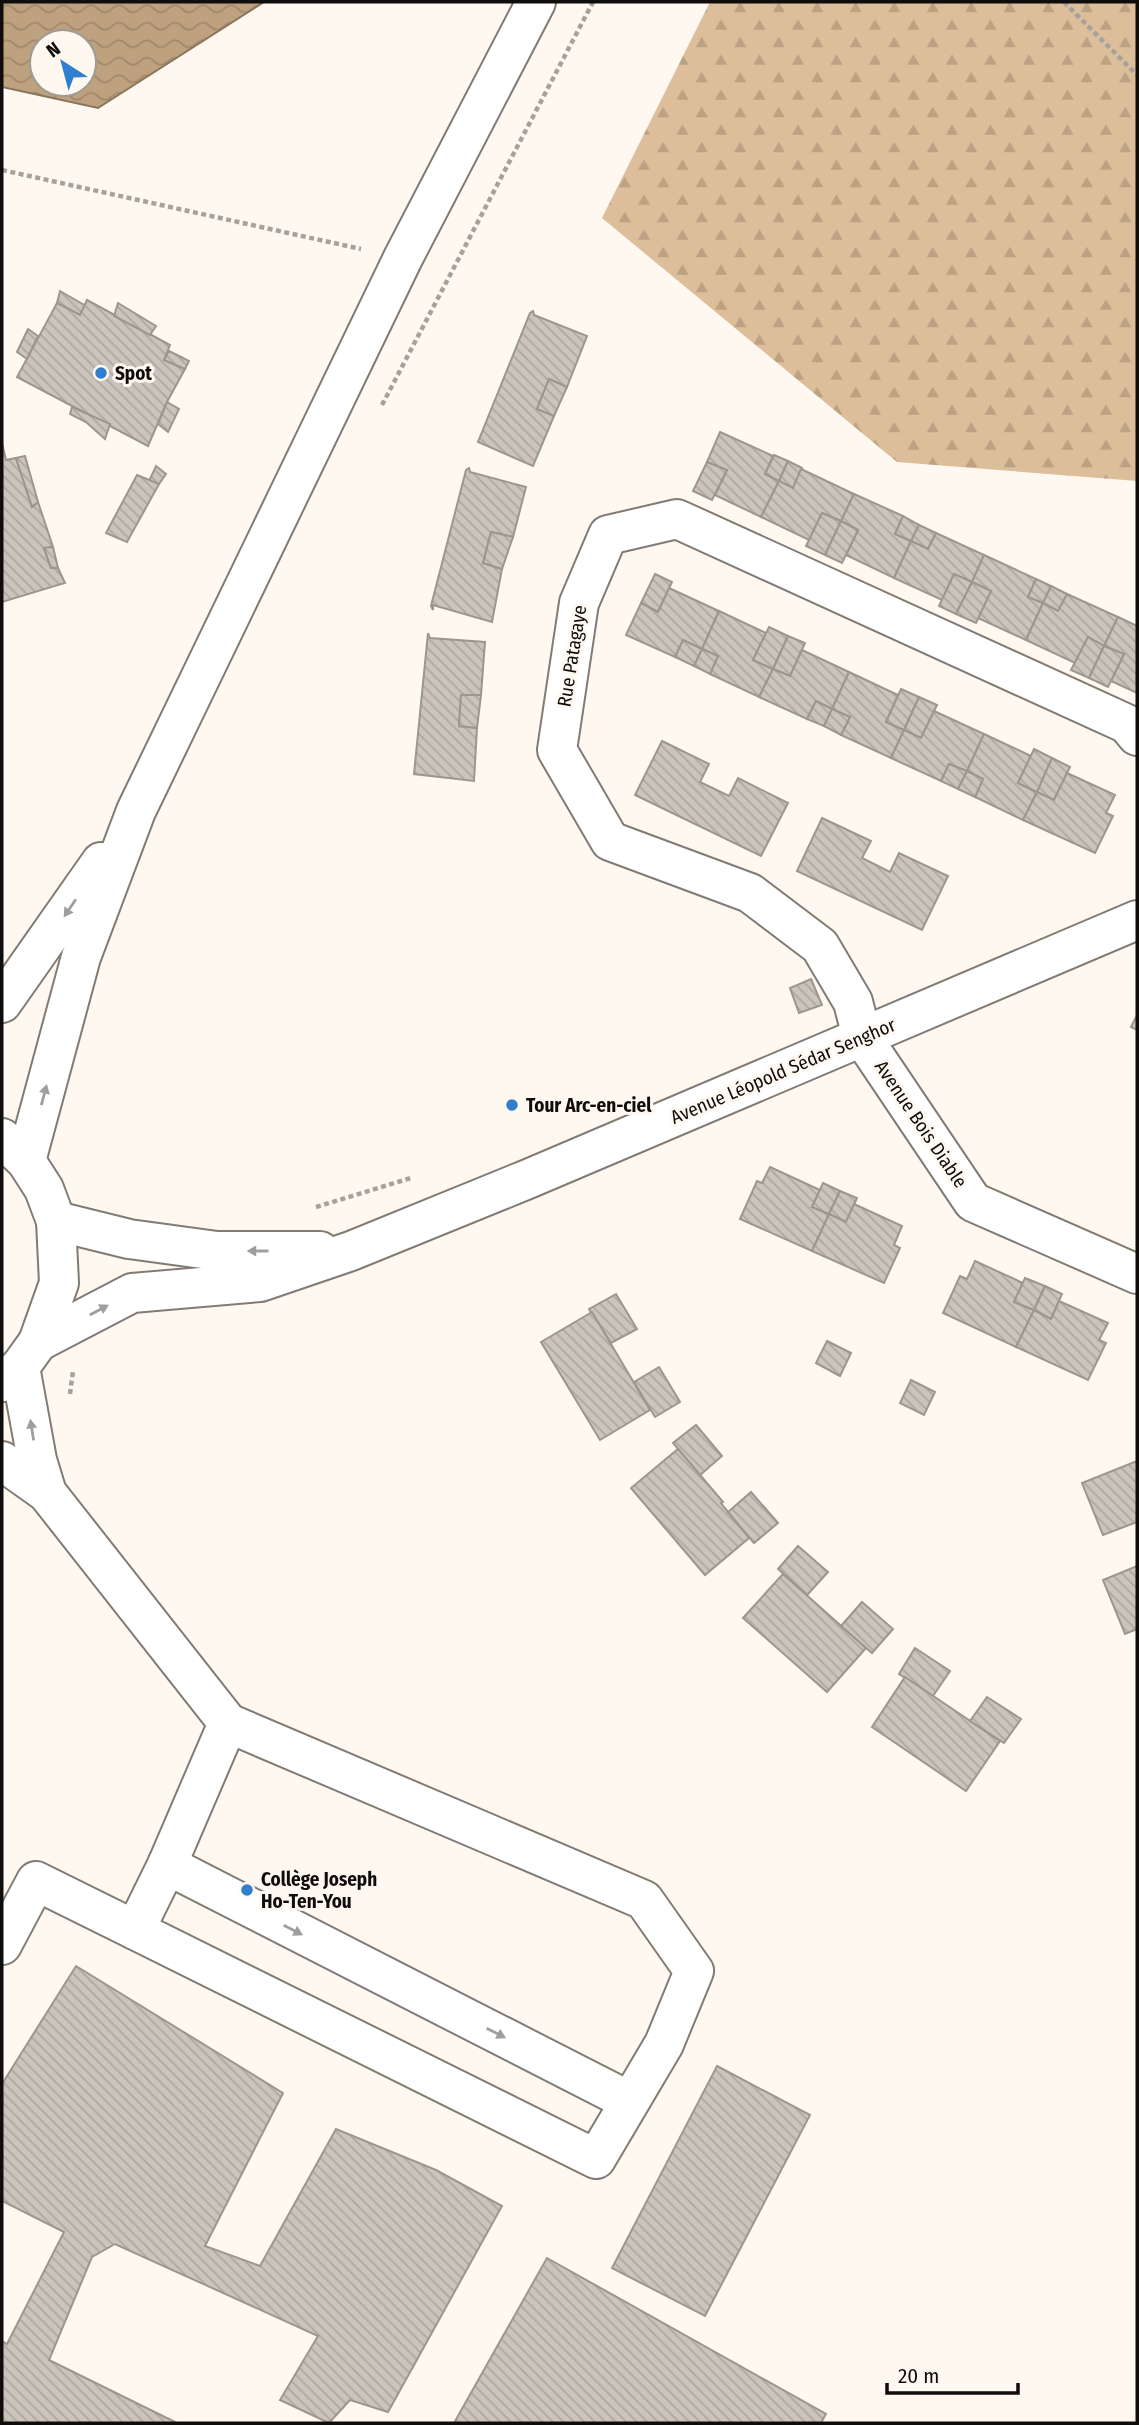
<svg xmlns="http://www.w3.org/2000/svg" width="1139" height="2425" font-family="'Fira Sans Condensed',sans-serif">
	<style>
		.forest { fill: url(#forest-firs) }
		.water { fill: url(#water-waves); stroke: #8a755c; stroke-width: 2; fill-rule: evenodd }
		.building { fill: url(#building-back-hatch); stroke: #9c968f; stroke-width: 2 }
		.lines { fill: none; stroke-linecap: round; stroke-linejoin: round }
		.street-casing { stroke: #817b74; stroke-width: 42 }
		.secondary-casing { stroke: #817b74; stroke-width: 42 }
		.path { stroke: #a5a19b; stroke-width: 4.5; stroke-dasharray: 5 3.5; stroke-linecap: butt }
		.street { stroke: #fff; stroke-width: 38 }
		.secondary { stroke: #fff; stroke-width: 38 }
		.oneway { fill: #9f9e9d }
		.poi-dot { fill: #307fcf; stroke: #fef8f0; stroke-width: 2.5 }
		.labels { text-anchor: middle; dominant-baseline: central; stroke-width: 6; stroke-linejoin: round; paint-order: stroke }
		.poi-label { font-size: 19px; font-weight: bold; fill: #0f0d0b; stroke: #fef8f0; text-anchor: start }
		.street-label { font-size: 19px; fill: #0f0d0b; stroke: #fef8f0 }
	</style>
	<defs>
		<pattern id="forest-firs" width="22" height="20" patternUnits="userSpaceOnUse" patternTransform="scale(1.75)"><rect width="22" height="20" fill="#dcbe9a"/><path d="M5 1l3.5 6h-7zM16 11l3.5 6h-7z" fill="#bca283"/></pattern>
		<pattern id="water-waves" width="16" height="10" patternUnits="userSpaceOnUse" patternTransform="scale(1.75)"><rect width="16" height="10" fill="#bea17e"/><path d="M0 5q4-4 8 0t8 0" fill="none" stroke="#a2896c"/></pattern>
		<pattern id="building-back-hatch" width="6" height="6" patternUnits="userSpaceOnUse" patternTransform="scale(1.75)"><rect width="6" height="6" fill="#cac4bd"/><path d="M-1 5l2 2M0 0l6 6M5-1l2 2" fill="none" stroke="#aca7a1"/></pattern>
	</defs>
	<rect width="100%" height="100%" fill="#fef8f0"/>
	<polygon class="forest" points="710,2 1137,2 1137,481 897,462 602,218"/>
	<path class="water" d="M2,2H264L98,108L2,87ZM42,42H84V84H42Z"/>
	<g class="building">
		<polygon points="60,291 86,306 80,315 57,303"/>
		<polygon points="87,300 170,345 164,360 185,369 167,402 148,446 17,377 57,303 80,315"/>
		<polygon points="118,303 156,326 150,335 114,316"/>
		<polygon points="533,311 534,315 587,336 567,387 549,379 537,409 554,416 533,466 478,442 530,313"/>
		<polygon points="28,329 38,336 27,359 17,352"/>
		<polygon points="169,351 189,361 185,369 164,360"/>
		<polygon points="549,379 567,387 554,416 537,409"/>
		<polygon points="167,402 179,409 168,432 158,424"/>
		<polygon points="72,407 110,424 105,439 86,422 70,414"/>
		<polygon points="720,432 773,456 765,474 779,481 761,517 715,495 727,470 707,462"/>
		<polygon points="2,443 6,460 16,458 32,507 38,502 53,547 44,548 51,568 58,568 65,583 2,602"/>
		<polygon points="774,455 788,461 779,481 765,474"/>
		<polygon points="25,456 38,502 32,507 16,458"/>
		<polygon points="788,461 802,468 793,488 779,481"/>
		<polygon points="707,462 727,470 712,500 693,491"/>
		<polygon points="156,466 166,474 159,484 149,481"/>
		<polygon points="469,468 470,472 526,487 513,537 491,532 483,563 502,569 492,622 433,605 433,610 431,606 466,470"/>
		<polygon points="801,469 854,494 841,521 822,513 809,540 761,517 779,481 793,488"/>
		<polygon points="137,475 159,484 127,542 106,533"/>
		<polygon points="854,494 903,516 895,534 911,541 894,578 846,555 858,530 841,521"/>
		<polygon points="822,513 841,521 825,555 806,546"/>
		<polygon points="903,516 919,525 911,541 895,534"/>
		<polygon points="841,521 858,530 842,563 825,555"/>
		<polygon points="919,525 936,533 928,549 911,541"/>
		<polygon points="491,532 513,537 502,569 483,563"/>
		<polygon points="936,533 984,555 972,582 954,574 942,600 894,578 911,541 928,549"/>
		<polygon points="53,547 58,568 51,568 44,548"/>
		<polygon points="984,555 1036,579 1028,597 1043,603 1026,640 978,618 991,591 972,582"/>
		<polygon points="655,574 672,582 658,612 641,603"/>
		<polygon points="954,574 972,582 956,614 939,606"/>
		<polygon points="1036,579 1051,586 1043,603 1028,597"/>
		<polygon points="972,582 991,591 976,623 956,614"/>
		<polygon points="1051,586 1067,594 1058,611 1043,603"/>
		<polygon points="669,588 719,611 702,649 683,640 675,657 626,635 641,603 658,612"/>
		<polygon points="1067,594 1118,617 1104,646 1088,637 1075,663 1026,640 1043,603 1058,611"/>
		<polygon points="719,611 766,633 753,660 773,669 759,697 710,674 718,656 702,649"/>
		<polygon points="1118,617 1137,626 1137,693 1111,681 1124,654 1104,646"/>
		<polygon points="769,627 788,636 773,669 753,660"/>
		<polygon points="428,633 430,638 485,642 481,695 461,695 459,726 477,728 474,781 414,774"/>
		<polygon points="788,636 805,643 790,676 773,669"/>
		<polygon points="1088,637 1104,646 1089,678 1071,670"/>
		<polygon points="683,640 702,649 694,666 675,657"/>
		<polygon points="1104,646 1124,654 1108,687 1089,678"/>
		<polygon points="702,649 718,656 710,674 694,666"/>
		<polygon points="802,650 849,672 832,709 816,701 807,719 759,697 773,669 790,676"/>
		<polygon points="849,672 898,695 886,722 904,730 891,758 841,735 850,717 832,709"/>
		<polygon points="901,689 919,697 904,730 886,722"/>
		<polygon points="461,695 481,695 477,728 459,726"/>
		<polygon points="919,697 937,705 921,738 904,730"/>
		<polygon points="816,701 832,709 824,726 807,719"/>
		<polygon points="832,709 850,717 841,735 824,726"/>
		<polygon points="934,711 984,734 967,771 949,764 941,781 891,758 904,730 921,738"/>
		<polygon points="984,734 1031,756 1018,783 1037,792 1023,820 975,797 983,779 967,771"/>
		<polygon points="662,741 709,764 700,782 729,796 738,778 788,803 761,856 635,795"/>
		<polygon points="1034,749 1052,758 1037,792 1018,783"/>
		<polygon points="1052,758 1070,767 1054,800 1037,792"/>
		<polygon points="949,764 967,771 958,789 941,781"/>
		<polygon points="967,771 983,779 975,797 958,789"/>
		<polygon points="1067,773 1115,795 1106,813 1113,816 1095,853 1023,820 1037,792 1054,800"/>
		<polygon points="822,818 871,841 862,858 890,872 899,853 948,876 922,930 797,871"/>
		<polygon points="811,979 822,1005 799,1013 790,988"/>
		<polygon points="1137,1015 1137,1030 1131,1027"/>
		<polygon points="770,1167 820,1190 812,1207 829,1214 812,1251 740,1219 757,1181 762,1183"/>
		<polygon points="823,1183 840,1191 829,1214 812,1207"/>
		<polygon points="840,1191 857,1198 846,1222 829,1214"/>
		<polygon points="854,1204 902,1226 894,1245 900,1248 884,1283 812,1251 829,1214 846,1222"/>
		<polygon points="975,1261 1023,1283 1014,1302 1034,1310 1016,1347 943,1313 960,1276 967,1279"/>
		<polygon points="1025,1278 1045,1286 1034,1310 1014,1302"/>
		<polygon points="1045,1286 1062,1294 1051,1319 1034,1310"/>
		<polygon points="616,1294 637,1329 611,1343 589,1309"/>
		<polygon points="1059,1301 1108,1323 1099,1340 1106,1343 1088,1380 1016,1347 1034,1310 1051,1319"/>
		<polygon points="592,1312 650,1410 600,1440 541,1342"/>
		<polygon points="827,1341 851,1353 840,1376 816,1363"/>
		<polygon points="659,1367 680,1402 655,1417 634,1382"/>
		<polygon points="911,1380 935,1392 924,1415 900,1403"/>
		<polygon points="696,1425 722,1456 700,1475 673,1443"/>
		<polygon points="678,1449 723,1502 721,1503 749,1538 705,1575 631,1488"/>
		<polygon points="1137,1461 1137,1522 1103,1535 1082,1483"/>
		<polygon points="751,1492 778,1523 754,1543 728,1512"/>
		<polygon points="798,1546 828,1572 807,1595 778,1569"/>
		<polygon points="1137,1566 1137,1629 1125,1634 1103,1580"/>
		<polygon points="783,1574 866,1648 827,1692 743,1618"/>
		<polygon points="862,1602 893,1629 872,1653 841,1626"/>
		<polygon points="915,1648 950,1671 933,1696 899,1674"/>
		<polygon points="905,1677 1000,1741 966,1791 872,1727"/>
		<polygon points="987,1697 1021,1719 1004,1743 970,1721"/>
		<polygon points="76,1966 283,2093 205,2246 260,2266 336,2129 436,2170 502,2206 388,2412 350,2400 329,2423 280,2400 318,2336 115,2244 92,2257 49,2360 177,2423 2,2423 2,2341 7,2344 64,2232 2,2201 2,2084"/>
		<polygon points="717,2066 810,2115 705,2316 612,2268"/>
		<polygon points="547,2258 826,2414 821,2423 454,2423"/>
	</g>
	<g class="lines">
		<g class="street-casing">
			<g id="street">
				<polyline points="1137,736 1127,724 677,519 608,535 579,603 557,750 610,841 750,893 820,946 853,1002 862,1037 973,1202 1137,1274"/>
				<polyline points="56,1221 129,1239 217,1251 320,1251"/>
				<polyline points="38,1342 132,1293 260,1282 351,1251 528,1179 1137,920"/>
				<polyline points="20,1367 37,1460 47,1493"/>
				<polyline points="2,1461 47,1493 228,1723"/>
				<polygon points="228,1723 644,1900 694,1971 664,2044 596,2159 135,1930 167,1865"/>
				<polyline points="167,1865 629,2101"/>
				<polyline points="2,1945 36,1881 135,1930"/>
			</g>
		</g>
		<g class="secondary-casing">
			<g id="secondary">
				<polyline points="2,1003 101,862"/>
				<polyline points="2,1138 26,1161 44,1189 56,1221 59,1283 38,1342 20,1367 2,1382"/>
				<polyline points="26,1161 81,957 136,811 403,258 536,2"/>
			</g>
		</g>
		<g class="path">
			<polyline points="1064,2 1137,75"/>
			<polyline points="2,170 361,249"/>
			<polyline points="382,405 593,2"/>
			<polyline points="316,1207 411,1178"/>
			<polyline points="70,1394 73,1371"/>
		</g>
		<use href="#street" class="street"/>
		<use href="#secondary" class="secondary"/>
	</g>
	<defs><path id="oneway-solid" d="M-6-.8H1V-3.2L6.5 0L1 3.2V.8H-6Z" transform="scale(1.75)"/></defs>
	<g class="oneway">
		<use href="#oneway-solid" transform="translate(70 908) rotate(124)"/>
		<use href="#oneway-solid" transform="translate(44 1095) rotate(-75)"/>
		<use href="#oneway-solid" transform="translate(258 1251) rotate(-180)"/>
		<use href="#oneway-solid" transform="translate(99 1310) rotate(-28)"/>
		<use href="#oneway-solid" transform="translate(32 1430) rotate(-99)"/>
		<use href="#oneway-solid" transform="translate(293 1930) rotate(27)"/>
		<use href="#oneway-solid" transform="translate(496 2033) rotate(27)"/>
	</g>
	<g class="poi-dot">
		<circle cx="101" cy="373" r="7"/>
		<circle cx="512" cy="1105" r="7"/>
		<circle cx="247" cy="1890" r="7"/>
	</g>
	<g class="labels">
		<g class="poi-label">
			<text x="115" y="373">Spot</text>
			<text x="526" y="1105">Tour Arc-en-ciel</text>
			<text x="261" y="1879">Collège Joseph<tspan x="261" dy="22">Ho-Ten-You</tspan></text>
		</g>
		<g class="street-label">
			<text transform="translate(572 656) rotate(-81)">Rue Patagaye</text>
			<text transform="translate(783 1071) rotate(-23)">Avenue Léopold Sédar Senghor</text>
			<text transform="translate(921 1124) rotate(56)">Avenue Bois Diable</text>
		</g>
	</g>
	<rect width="1139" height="2425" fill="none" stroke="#0f0d0b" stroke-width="7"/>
	<g transform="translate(63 63) rotate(324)"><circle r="33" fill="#fef8f0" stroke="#9e9a94" stroke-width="2"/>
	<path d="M0-5L12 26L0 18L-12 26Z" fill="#307fcf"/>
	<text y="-10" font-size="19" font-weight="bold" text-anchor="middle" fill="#0f0d0b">N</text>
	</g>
	<path d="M887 2383v10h131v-10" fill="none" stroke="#0f0d0b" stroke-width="3.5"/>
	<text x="898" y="2383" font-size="21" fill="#0f0d0b" stroke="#fef8f0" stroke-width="5" paint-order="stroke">20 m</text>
</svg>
